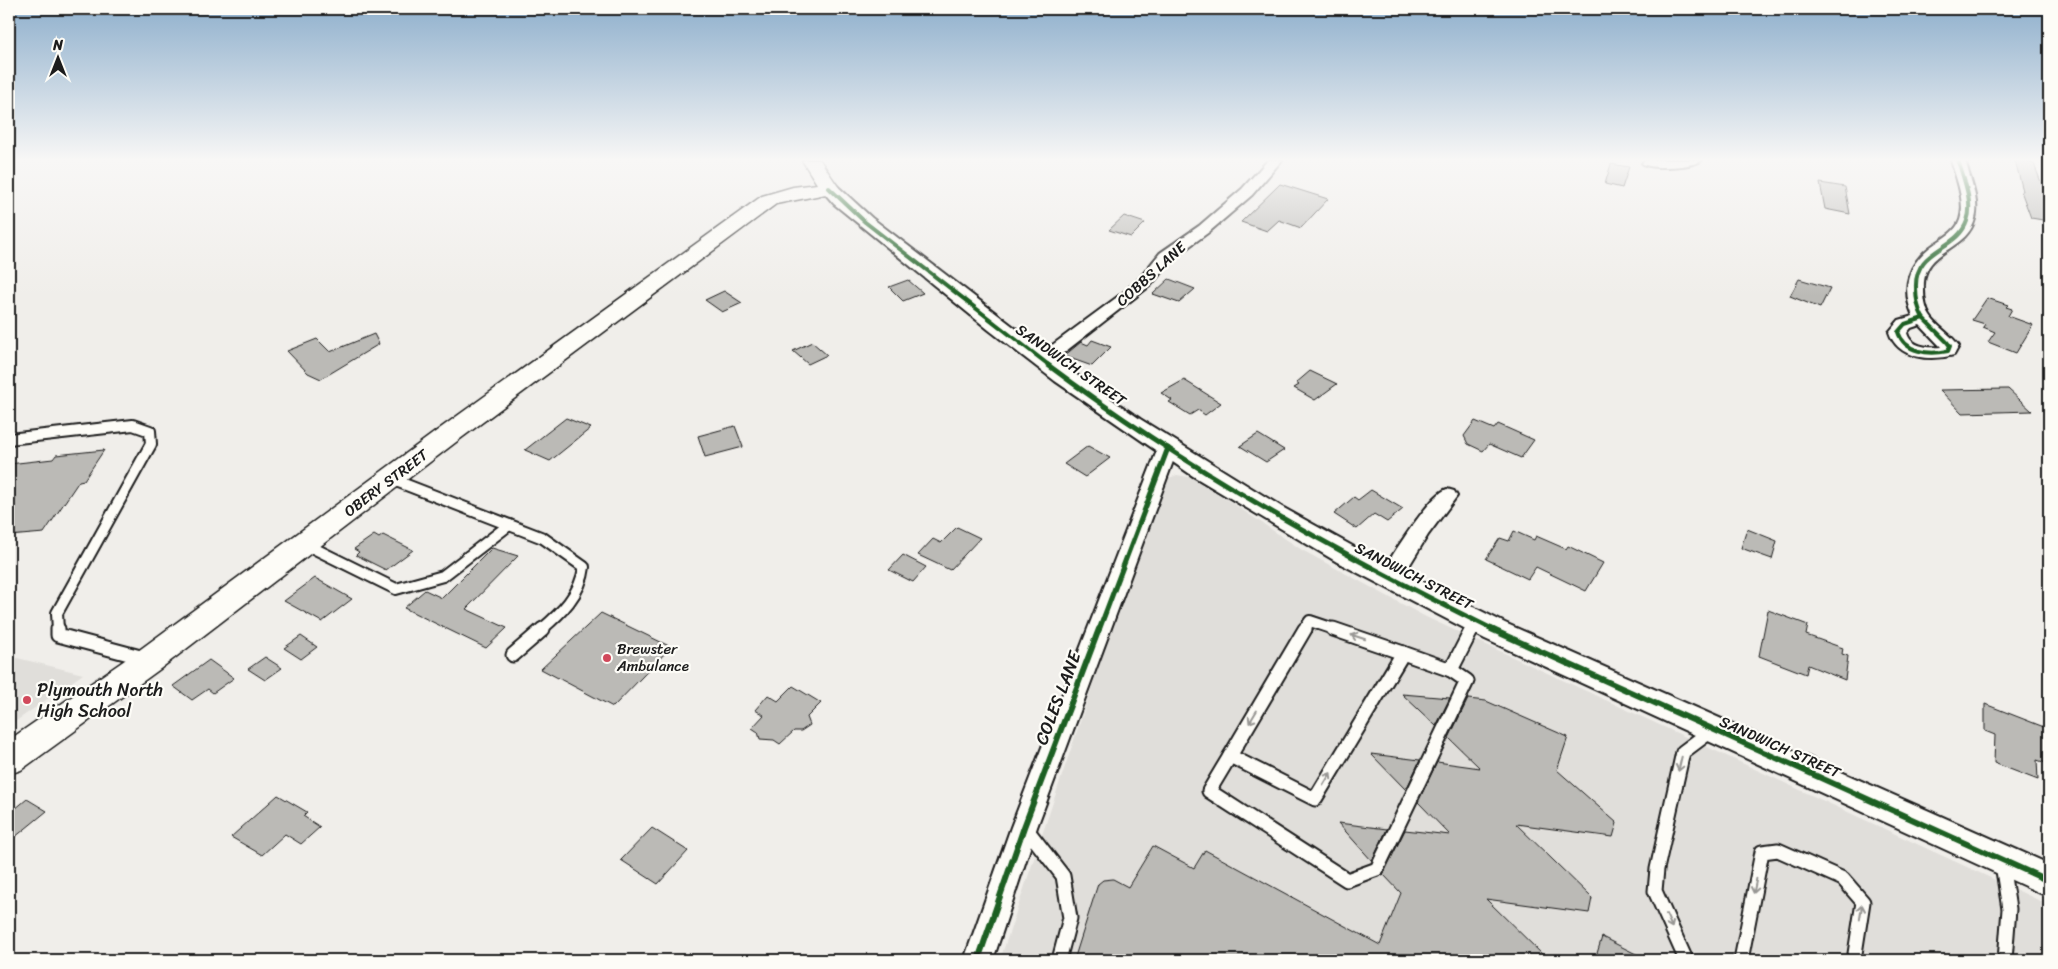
<svg xmlns="http://www.w3.org/2000/svg" width="2058" height="969" font-family="Sriracha,sans-serif">
	<style>
		.built { fill: #e0deda }
		.building { fill: #bbbab6; stroke: #1c1c1c }
		.lines { fill: none; stroke-linecap: round; stroke-linejoin: round }
		.service-far1-casing { stroke: #1c1c1c; stroke-width: 14 }
		.service-casing { stroke: #1c1c1c; stroke-width: 17 }
		.minor-casing { stroke: #1c1c1c; stroke-width: 4 }
		.tertiary-casing { stroke: #1c1c1c; stroke-width: 4 }
		.secondary-casing { stroke: #1c1c1c; stroke-width: 3 }
		.service-far1 { stroke: #fdfcf7; stroke-width: 10 }
		.service { stroke: #fdfcf7; stroke-width: 13 }
		.minor { fill: #fdfcf7; fill-rule: evenodd }
		.tertiary { fill: #fdfcf7; fill-rule: evenodd }
		.secondary { fill: #fdfcf7; fill-rule: evenodd }
		.cycleway-far2-casing { stroke: #fdfcf7; stroke-width: 6 }
		.cycleway-far1-casing { stroke: #fdfcf7; stroke-width: 8 }
		.cycleway-casing { stroke: #fdfcf7; stroke-width: 9 }
		.cycleway-far2 { stroke: #1b5e20; stroke-width: 4 }
		.cycleway-far1 { stroke: #1b5e20; stroke-width: 5 }
		.cycleway { stroke: #1b5e20; stroke-width: 6 }
		.oneway { stroke: #989794 }
		.poi-dot { fill: #d1495b; stroke: #fdfcf7; stroke-width: 2 }
		.labels { text-anchor: middle; dominant-baseline: central; stroke-width: 4.5; stroke-linejoin: round; paint-order: stroke }
		.street-label { font-size: 15px; fill: #1c1c1c; stroke: #fdfcf7 }
		.poi-label { font-size: 15px; fill: #1c1c1c; stroke: #fdfcf7; text-anchor: start }
		.near-poi-label { font-size: 18px; fill: #1c1c1c; stroke: #fdfcf7; text-anchor: start }
		.near-street-label { font-size: 18px; fill: #1c1c1c; stroke: #fdfcf7 }
	</style>
	<rect width="100%" height="100%" fill="#f0eeea"/>
	<filter id="ink" filterUnits="userSpaceOnUse"><feTurbulence type="fractalNoise" baseFrequency=".02" numOctaves="2"/><feDisplacementMap in="SourceGraphic" scale="10" xChannelSelector="R" yChannelSelector="G"/><feConvolveMatrix kernelMatrix="1 2 1 2 8 2 1 2 1" color-interpolation-filters="sRGB"/></filter>
	<g filter="url(#ink)">
		<g class="built">
			<polygon points="1177,475 1195,478 1302,550 1426,617 2049,905 2049,960 1000,960 1161,481"/>
			<polygon points="9,656 83,674 9,726"/>
		</g>
		<g class="building">
			<polygon points="2015,160 2034,164 2049,203 2049,221 2031,218 2021,191 2023,191"/>
			<polygon points="1611,164 1629,167 1622,188 1605,184"/>
			<polygon points="1820,183 1845,187 1850,214 1825,209"/>
			<polygon points="1280,184 1328,199 1301,228 1279,220 1267,231 1241,222"/>
			<polygon points="1124,216 1145,223 1131,237 1109,230"/>
			<polygon points="1169,279 1195,289 1179,303 1153,294"/>
			<polygon points="1799,279 1830,288 1820,308 1790,296"/>
			<polygon points="908,280 923,293 903,301 889,287"/>
			<polygon points="724,291 742,303 722,312 705,300"/>
			<polygon points="1987,298 2008,305 2006,307 2012,309 2008,316 2033,325 2016,353 1988,342 1995,332 1983,327 1985,324 1972,320"/>
			<polygon points="374,334 379,344 321,379 308,373 287,351 317,339 330,352"/>
			<polygon points="1092,340 1111,347 1092,366 1064,356 1081,342 1088,345"/>
			<polygon points="812,342 827,355 808,364 793,351"/>
			<polygon points="1310,371 1337,384 1315,400 1294,388 1299,385 1296,383"/>
			<polygon points="1184,380 1221,403 1205,415 1198,410 1190,415 1169,402 1172,400 1161,393"/>
			<polygon points="2008,389 2032,411 1962,413 1940,390"/>
			<polygon points="566,418 591,428 550,461 525,450"/>
			<polygon points="1475,421 1494,429 1498,424 1534,440 1521,458 1489,444 1483,451 1468,444 1464,436"/>
			<polygon points="735,426 743,447 705,457 698,436"/>
			<polygon points="1258,434 1284,450 1266,462 1240,446"/>
			<polygon points="1088,446 1110,458 1085,477 1064,464"/>
			<polygon points="104,450 84,480 79,481 44,533 9,536 9,464 53,459 56,455"/>
			<polygon points="1371,490 1403,509 1387,522 1374,514 1357,529 1334,514 1354,497 1358,500"/>
			<polygon points="957,527 980,538 950,570 918,555 933,539 941,543"/>
			<polygon points="1747,529 1777,541 1772,559 1741,548"/>
			<polygon points="1514,531 1534,540 1536,536 1566,549 1568,546 1603,563 1586,591 1536,567 1528,579 1486,559 1500,538 1509,541"/>
			<polygon points="374,535 379,538 383,535 413,550 386,570 356,555 359,552 354,549"/>
			<polygon points="492,548 518,556 466,609 507,628 486,648 404,608 425,590 442,598"/>
			<polygon points="903,555 926,567 913,582 889,570"/>
			<polygon points="315,578 352,599 322,622 284,601"/>
			<polygon points="1768,610 1808,625 1806,635 1843,648 1842,654 1848,656 1845,680 1808,665 1806,674 1759,656"/>
			<polygon points="601,613 671,647 613,707 541,669"/>
			<polygon points="301,636 317,647 301,659 284,648"/>
			<polygon points="265,657 282,668 265,680 248,669"/>
			<polygon points="209,660 234,678 213,693 208,689 192,700 173,686"/>
			<polygon points="793,686 821,703 807,717 810,725 801,731 794,731 780,744 774,740 760,739 758,732 752,728 764,715 755,710 768,695 778,701"/>
			<polygon points="1402,694 1450,698 1436,726"/>
			<polygon points="1468,699 1486,701 1568,737 1557,770 1617,823 1613,837 1516,824 1592,898 1589,913 1486,899 1548,960 1074,960 1098,884 1103,880 1113,879 1128,887 1153,846 1194,868 1205,850 1380,945 1401,893 1383,874 1405,830 1450,835 1418,802 1437,762 1480,768 1449,738"/>
			<polygon points="1985,704 2049,729 2049,764 2037,760 2038,780 1994,763 1995,735 1985,731"/>
			<polygon points="1371,754 1420,760 1406,790"/>
			<polygon points="278,795 307,812 303,816 320,827 301,844 285,834 262,855 231,837"/>
			<polygon points="27,799 47,811 9,842 9,814"/>
			<polygon points="1338,823 1387,829 1372,861"/>
			<polygon points="652,828 688,851 658,884 621,860"/>
			<polygon points="1602,937 1648,960 1595,960"/>
		</g>
		<g class="lines">
			<g class="service-far1-casing">
				<g id="service-far1">
					<polyline points="9,439 133,425 150,431 151,444 57,613 58,630"/>
					<path d="M391,479L543,538L584,567C581,594 561,613 541,630"/>
					<polyline points="305,544 396,589 443,576 509,525"/>
					<polyline points="1304,630 1310,621 1337,630"/>
					<polyline points="1471,630 1476,621"/>
				</g>
			</g>
			<g class="service-casing">
				<g id="service">
					<polyline points="58,629 58,635 144,658"/>
					<polyline points="1305,629 1230,756 1315,799 1403,653"/>
					<polyline points="1333,629 1403,653"/>
					<polyline points="1403,653 1451,670 1472,629"/>
					<polyline points="513,655 543,629"/>
					<polyline points="1230,756 1209,791 1347,880 1377,869 1467,681 1451,670"/>
					<polyline points="1025,827 1063,876 1070,918 1059,960"/>
					<polyline points="2002,864 2009,909 2005,960"/>
					<polyline points="1686,960 1655,891 1657,869 1683,752 1711,731"/>
					<polyline points="1741,960 1762,852 1778,850 1843,879 1863,902 1854,960"/>
				</g>
			</g>
			<g class="minor-casing">
				<g id="minor">
					<polygon points="1268,160 1282,160 1252,195 1209,232 1172,259 1151,285 1048,365 1036,365 1033,361 1036,357 1124,292 1139,279 1160,253 1199,226 1242,189"/>
					<path d="M1645,160H1702C1696,167 1648,170 1642,163Z"/>
					<path d="M1951,160H1965C1970,179 1980,201 1975,219C1966,253 1921,248 1924,290C1924,298 1925,308 1930,316C1937,327 1951,334 1959,346L1954,355C1931,361 1898,360 1889,332L1899,320L1913,316C1900,286 1909,261 1936,243C1945,237 1956,231 1960,220C1966,201 1956,179 1951,160ZM1920,325L1941,347C1928,348 1911,347 1907,333L1911,328Z"/>
					<polygon points="1168,442 1175,444 1178,448 1037,827 993,960 964,960 1011,827 1158,448 1161,444"/>
					<path d="M1447,489L1454,491L1457,496L1428,535L1398,584L1390,586L1382,584L1379,578C1389,560 1430,494 1447,489Z"/>
				</g>
			</g>
			<g class="tertiary-casing">
				<polygon id="tertiary" points="829,183 835,184 872,218 1071,371 1140,419 1282,507 1356,548 1505,623 2049,864 2049,897 1485,639 1337,562 1193,476 1055,381 989,330 834,204 820,188 823,184"/>
			</g>
			<g class="secondary-casing">
				<polygon id="secondary" points="802,160 820,160 839,188 836,192 776,204 460,439 160,669 21,770 9,774 9,740 138,651 442,427 762,196 793,187 817,184"/>
			</g>
			<use href="#service-far1" class="service-far1"/>
			<use href="#service" class="service"/>
			<use href="#minor" class="minor"/>
			<use href="#tertiary" class="tertiary"/>
			<use href="#secondary" class="secondary"/>
			<g class="cycleway-far2-casing">
				<g id="cycleway-far2">
					<polyline points="829,188 865,222 1050,366"/>
					<path d="M1923,318L1947,342L1950,346L1948,351C1929,355 1905,353 1898,332L1905,324Z"/>
					<path d="M1923,318C1918,309 1916,299 1916,288C1914,248 1957,251 1967,221C1974,202 1963,178 1958,160"/>
				</g>
			</g>
			<g class="cycleway-far1-casing">
				<g id="cycleway-far1">
					<path d="M1048,365C1187,469 1339,554 1494,630"/>
					<polyline points="1099,630 1168,448"/>
				</g>
			</g>
			<g class="cycleway-casing">
				<g id="cycleway">
					<polyline points="1491,629 2049,881"/>
					<polyline points="978,960 1024,827 1099,629"/>
				</g>
			</g>
			<use href="#cycleway-far2" class="cycleway-far2"/>
			<use href="#cycleway-far1" class="cycleway-far1"/>
			<use href="#cycleway" class="cycleway"/>
		</g>
		<defs><path id="oneway-shaft" d="M-6 0H5M1.5-3L5.5 0L1.5 3" fill="none" stroke-width="1.6" stroke-linecap="round" stroke-linejoin="round" transform="scale(1.25)"/></defs>
		<g class="oneway">
			<use href="#oneway-shaft" transform="translate(1358 637) rotate(-162)"/>
			<use href="#oneway-shaft" transform="translate(1253 717) rotate(121)"/>
			<use href="#oneway-shaft" transform="translate(1680 764) rotate(103)"/>
			<use href="#oneway-shaft" transform="translate(1327 779) rotate(-59)"/>
			<use href="#oneway-shaft" transform="translate(1755 886) rotate(101)"/>
			<use href="#oneway-shaft" transform="translate(1861 912) rotate(-81)"/>
			<use href="#oneway-shaft" transform="translate(1669 921) rotate(66)"/>
		</g>
	</g>
	<linearGradient id="sky" x2="0" y2="1"><stop stop-color="#8eafcc"/><stop offset="0.54" stop-color="#f8f7f6"/><stop offset="1" stop-color="#f8f7f6" stop-opacity="0"/></linearGradient>
	<rect width="2058" height="296" fill="url(#sky)"/>
	<g class="poi-dot">
		<circle cx="607" cy="658" r="5"/>
		<circle cx="27" cy="700" r="5"/>
	</g>
	<g class="labels">
		<g class="street-label">
			<text transform="translate(1151 274) rotate(-42)">COBBS LANE</text>
			<text transform="translate(1071 365) rotate(35)">SANDWICH STREET</text>
			<text transform="translate(386 483) rotate(-37)">OBERY STREET</text>
			<text transform="translate(1414 576) rotate(27)">SANDWICH STREET</text>
			<text transform="translate(1780 747) rotate(24)">SANDWICH STREET</text>
		</g>
		<g class="poi-label">
			<text x="617" y="649">Brewster<tspan x="617" dy="17">Ambulance</tspan></text>
		</g>
		<g class="near-poi-label">
			<text x="37" y="690">Plymouth North<tspan x="37" dy="21">High School</tspan></text>
		</g>
		<g class="near-street-label">
			<text transform="translate(1058 698) rotate(-69)">COLES LANE</text>
		</g>
	</g>
	<rect width="2058" height="969" fill="none" stroke="#fdfcf7" stroke-width="30"/>
	<rect x="15" y="15" width="2028" height="939" fill="none" stroke="#1c1c1c" stroke-width="2" filter="url(#ink)"/>
	<g transform="translate(58 58)" stroke="#fdfcf7" stroke-width="4" paint-order="stroke">
	<path d="M0-4L9 19L0 12L-9 19Z" fill="#1c1c1c"/>
	<text y="-8" font-size="14" font-weight="bold" text-anchor="middle" fill="#1c1c1c">N</text>
	</g>
</svg>
